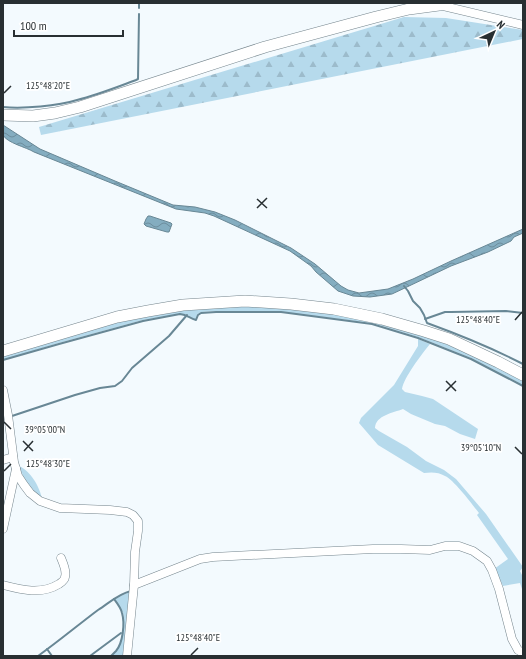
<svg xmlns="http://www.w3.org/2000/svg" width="526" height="659" font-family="'PT Sans Narrow',sans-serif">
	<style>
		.grass { fill: #b6daec }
		.forest { fill: url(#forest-firs) }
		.water { fill: url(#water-waves); stroke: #688795 }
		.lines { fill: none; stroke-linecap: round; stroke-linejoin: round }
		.stream { stroke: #688795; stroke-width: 2 }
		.street-casing { stroke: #75858d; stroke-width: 9 }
		.secondary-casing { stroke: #75858d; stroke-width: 12 }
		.street { stroke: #fff; stroke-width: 8 }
		.secondary { stroke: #fff; stroke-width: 11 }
		.ticks { fill: none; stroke: #282f32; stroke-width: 1.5 }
		.ticks-label { font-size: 10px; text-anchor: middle; fill: #282f32; stroke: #fff; stroke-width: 3.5; stroke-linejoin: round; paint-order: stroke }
	</style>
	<defs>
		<pattern id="forest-firs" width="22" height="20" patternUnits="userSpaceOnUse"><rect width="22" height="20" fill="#b6daec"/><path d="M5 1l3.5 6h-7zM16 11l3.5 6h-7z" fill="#9cbbcb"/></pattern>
		<pattern id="water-waves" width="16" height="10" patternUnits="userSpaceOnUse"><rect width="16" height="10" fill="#84adc0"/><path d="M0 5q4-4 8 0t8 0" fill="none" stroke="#6c8d9d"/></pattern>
	</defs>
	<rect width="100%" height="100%" fill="#f3fafe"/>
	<g class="grass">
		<polygon points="250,306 293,308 353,316 433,339 481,358 523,379 523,385 471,358 418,337 372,323 281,312 217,311 201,312 198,314 196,319 194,319 186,314 180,314 143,320 59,343 3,360 3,354 119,320 186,307"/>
		<path d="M418,339L430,344C422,354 404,377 402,389L405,392L422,396L433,399L478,429L475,439L460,434L445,426L435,424L411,414L403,409C393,413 376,415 375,428L379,431L407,447L426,461L444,470L456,479L486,514L523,567L520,571L523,577V591V589H522L520,583L503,586L494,569L508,559L477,515L479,513C472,504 454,480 445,476C439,472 431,472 424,473L378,445L359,423L361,418L394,385L418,346Z"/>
		<path d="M19,466C31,471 40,488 42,499C31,489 24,481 19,466Z"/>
		<path d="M131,592L125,656H112C123,646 126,627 123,613C121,608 117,604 115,599L127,593Z"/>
	</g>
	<polygon class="forest" points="404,17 446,18 523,30 523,39 41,135 39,127"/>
	<g class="water">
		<path d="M3,125L40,149L115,181L173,205L195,207L215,212L235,220L291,248L315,264L341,286L348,290L359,293L388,289L413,279L451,261L523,229V233L514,237L511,241L488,252L451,266L409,286L392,294L370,297L353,296L338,291L316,272L311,266L290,251L214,216L205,213L176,209L34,152C26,147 7,143 3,135C2,133 3,128 3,125Z"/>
		<polygon points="148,216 150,216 171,223 172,224 169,232 167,232 146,226 144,224 146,219"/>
	</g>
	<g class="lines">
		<g class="stream">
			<polyline points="139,8 139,3"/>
			<path d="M3,107C23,109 58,106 77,100C97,95 117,87 136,80L138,79L139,14"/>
			<path d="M404,286L408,291L413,301L420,308L424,315L427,323C460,335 492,348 523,364"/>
			<polyline points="425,319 445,312 451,312 506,311 523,313"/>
			<path d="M3,360L59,344L143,321L180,314C188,315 189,318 196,320L198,315L201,313L216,312H281L372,324L418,338L471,359L523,386"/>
			<polyline points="12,416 75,395 100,388 115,386 122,381 132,368 169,336 187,315"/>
			<polyline points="47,649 52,656"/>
			<path d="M38,656C59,641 78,625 98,610C109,603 118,594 131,591"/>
			<polyline points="90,656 121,633"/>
			<path d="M111,656C113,654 114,653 116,651C123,643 125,623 122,613C121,608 117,603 114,599"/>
		</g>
		<g class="street-casing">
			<g id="street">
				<polyline points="439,5 523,25"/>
				<polyline points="3,390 8,415 14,462 18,476 24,485 30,493 40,501 60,508 110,510 127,512 133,515 138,521 138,531 135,552 134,585 127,656"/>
				<polyline points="3,460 13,457"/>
				<polyline points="3,529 16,469"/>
				<path d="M3,585C22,590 41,595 59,584C62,582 65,580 65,577C67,571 63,563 61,558"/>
				<polyline points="134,585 200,559 213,557 373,549 401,549 430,550 445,546 459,546 473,551 487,561 492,570 499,589 512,639 518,650 523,653"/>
			</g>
		</g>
		<g class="secondary-casing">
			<g id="secondary">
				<polyline points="3,115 33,116 55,113 80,107 265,47 376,17 409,9 439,5 443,3"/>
				<polyline points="3,351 117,317 148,311 183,305 245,301 291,304 334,309 382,319 424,331 449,339 498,362 523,375"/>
			</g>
		</g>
		<use href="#street" class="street"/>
		<use href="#secondary" class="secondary"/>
	</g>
	<path class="ticks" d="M4,93L11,86M257,199L267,208M257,208L267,198M515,320L522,312M446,381L456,391M446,391L456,381M4,422L11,429M23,441L33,451M515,447L522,454M24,451L33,441M4,471L11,464M191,655L198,648"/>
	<g class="ticks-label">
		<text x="48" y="89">125°48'20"E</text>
		<text x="478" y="323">125°48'40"E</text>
		<text x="45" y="433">39°05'00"N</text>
		<text x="481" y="451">39°05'10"N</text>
		<text x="48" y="467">125°48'30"E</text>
		<text x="198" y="641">125°48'40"E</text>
	</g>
	<rect width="526" height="659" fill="none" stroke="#282f32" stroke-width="8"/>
	<g transform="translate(494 32) rotate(44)" stroke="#ffffff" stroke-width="3" paint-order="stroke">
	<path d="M0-3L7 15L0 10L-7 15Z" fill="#282f32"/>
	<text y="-6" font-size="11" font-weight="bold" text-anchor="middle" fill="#282f32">N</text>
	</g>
	<path d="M14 30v6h109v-6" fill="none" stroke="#282f32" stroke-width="2"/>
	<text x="20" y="30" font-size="12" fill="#282f32" stroke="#ffffff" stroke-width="3" paint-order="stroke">100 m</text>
</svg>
